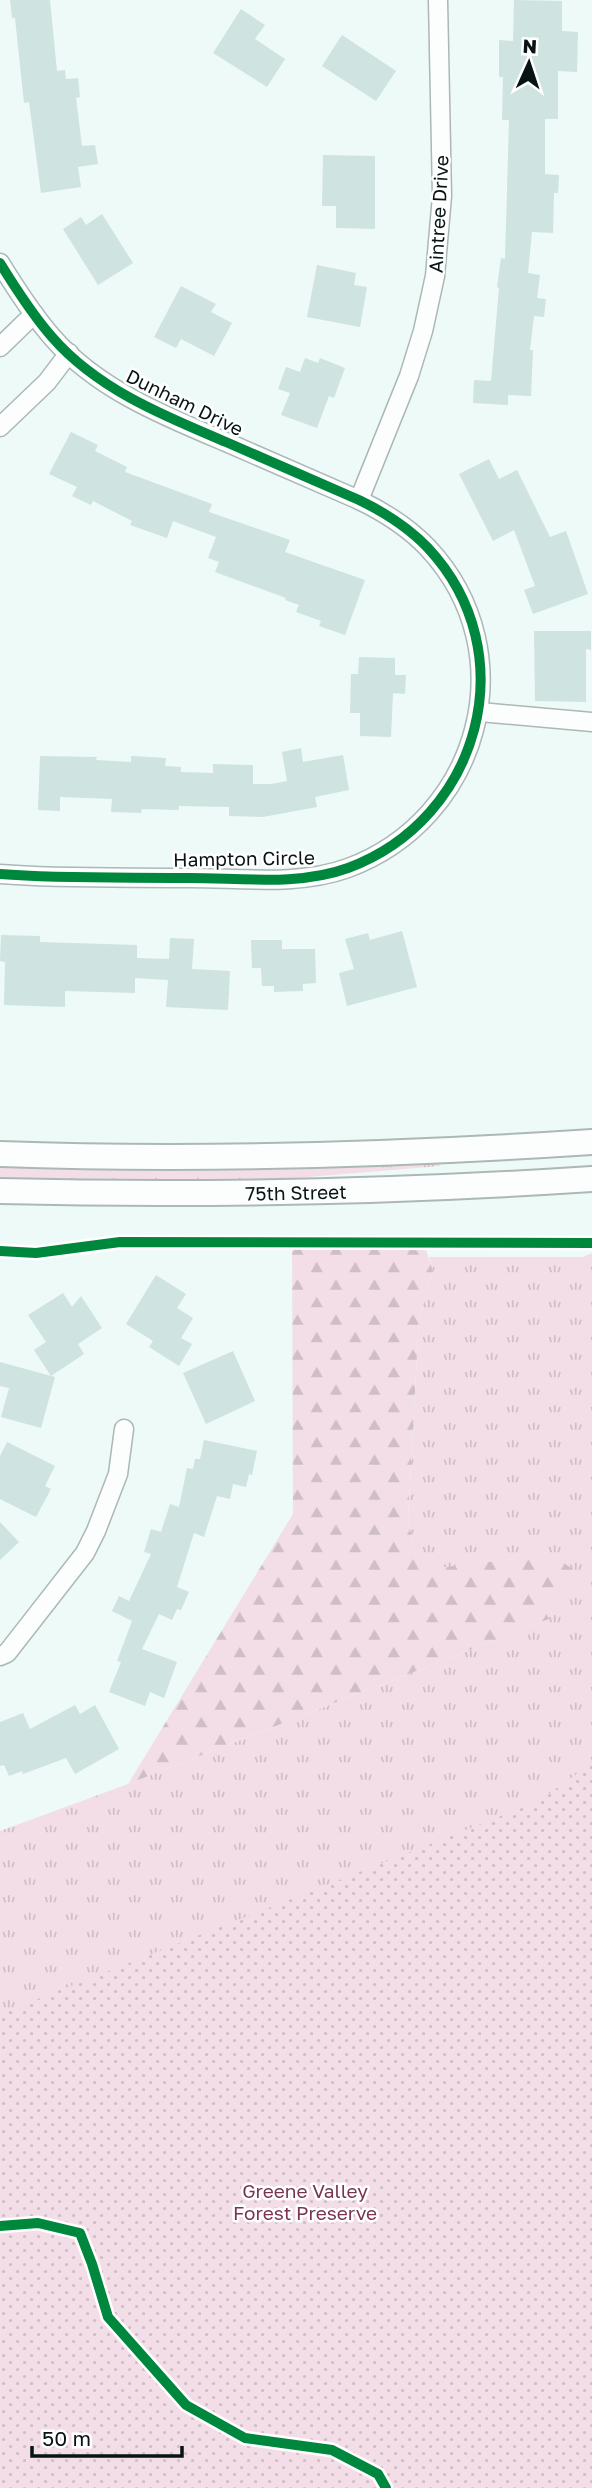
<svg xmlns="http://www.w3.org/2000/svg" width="592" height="2488" font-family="'Golos Text',sans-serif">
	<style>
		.grass { fill: url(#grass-tufts) }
		.forest { fill: url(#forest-firs) }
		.park { fill: url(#park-dots) }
		.building { fill: #cfe3e0 }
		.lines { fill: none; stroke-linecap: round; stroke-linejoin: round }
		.minor-casing { stroke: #abb8b6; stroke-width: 21 }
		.secondary-casing { stroke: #abb8b6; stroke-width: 28 }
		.minor { stroke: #fcfefe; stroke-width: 18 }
		.secondary { stroke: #fcfefe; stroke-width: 24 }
		.cycleway-casing { stroke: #fff; stroke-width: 15 }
		.cycleway { stroke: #00873e; stroke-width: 10 }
		.labels { text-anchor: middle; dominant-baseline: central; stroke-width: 5; stroke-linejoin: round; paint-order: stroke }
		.street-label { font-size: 19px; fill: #071413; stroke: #fff }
		.park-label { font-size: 19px; fill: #793454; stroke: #fff }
	</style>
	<defs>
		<pattern id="grass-tufts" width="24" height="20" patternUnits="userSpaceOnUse" patternTransform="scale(1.75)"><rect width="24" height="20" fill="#f3dee8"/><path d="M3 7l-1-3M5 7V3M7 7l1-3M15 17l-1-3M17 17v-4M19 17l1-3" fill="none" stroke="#cfbec6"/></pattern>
		<pattern id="forest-firs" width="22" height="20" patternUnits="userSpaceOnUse" patternTransform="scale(1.75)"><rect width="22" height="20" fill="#f3dee8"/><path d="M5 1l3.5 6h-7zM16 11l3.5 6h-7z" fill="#cfbec6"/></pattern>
		<pattern id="park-dots" width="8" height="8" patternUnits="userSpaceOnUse" patternTransform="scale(1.75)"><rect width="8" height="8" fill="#f3dee8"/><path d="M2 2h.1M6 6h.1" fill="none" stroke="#cfbec6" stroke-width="1.8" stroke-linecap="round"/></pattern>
	</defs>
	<rect width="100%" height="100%" fill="#edfaf8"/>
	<g class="grass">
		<polygon points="440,1164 440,1166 272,1180 0,1179 0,1167 290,1168"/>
		<polygon points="592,1253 592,2244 0,2159 0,1831 128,1784 549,1619 515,1559 419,1571 408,1519 419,1318 433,1271 429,1257 583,1257"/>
	</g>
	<polygon class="forest" points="292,1237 422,1238 433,1271 419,1318 408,1519 419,1570 515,1559 564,1563 583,1577 540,1601 549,1619 128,1784 293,1514"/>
	<polygon class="park" points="592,1763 592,2488 0,2488 0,2014 539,1801"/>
	<g class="building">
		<polygon points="10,0 50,0 57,71 65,70 66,79 78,78 80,97 76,98 82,146 95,145 98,164 78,167 81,187 41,193 29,102 24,103 15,18 12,18"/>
		<polygon points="514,0 562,1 562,31 578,32 577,72 558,71 558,119 545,119 545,174 559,175 558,193 554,193 553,233 532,232 528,273 540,275 537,298 546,299 544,317 534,316 530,350 533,350 531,396 508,395 508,405 473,403 474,380 491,381 499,288 497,287 501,258 505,259 509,120 502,120 503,77 499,77 499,40 513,41"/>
		<polygon points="241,9 265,25 255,39 285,59 267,87 213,53"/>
		<polygon points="342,35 396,71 376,101 322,66"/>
		<polygon points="323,155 375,156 375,229 336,228 336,206 322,206"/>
		<polygon points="102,214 133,263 98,285 63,229 81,217 86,225"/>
		<polygon points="317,265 356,273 354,285 367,287 360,327 307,317"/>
		<polygon points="181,286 216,304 211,312 232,323 214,356 181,339 176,348 154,337"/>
		<polygon points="305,358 318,363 320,358 345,368 334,398 329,396 317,428 281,415 290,393 278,389 286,367 300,372"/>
		<polygon points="71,432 98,445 95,451 127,467 125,472 212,504 209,512 290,540 285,552 365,580 345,635 319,626 321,621 296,612 299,605 285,600 286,598 215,572 219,562 208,558 216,537 173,521 167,538 130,525 132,521 93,501 91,505 72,496 77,487 49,474"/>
		<polygon points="489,459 499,479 517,470 550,537 566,531 588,594 533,614 524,590 535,586 514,530 493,541 459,474"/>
		<polygon points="534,631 591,631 591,650 586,649 586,702 535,701"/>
		<polygon points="359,657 395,658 395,675 406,675 405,694 393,693 391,737 360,736 360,713 350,713 351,674 358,674"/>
		<polygon points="301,748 303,762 343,755 349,790 315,797 317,807 263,817 229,816 229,807 179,806 179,810 142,809 141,813 111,812 112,799 60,797 60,811 38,810 40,756 97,757 96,760 131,762 131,756 166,758 165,766 181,767 181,772 213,773 213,764 253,765 253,784 271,784 287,781 282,752"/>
		<polygon points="402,931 417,987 347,1006 339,973 354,969 345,939 368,933 370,940"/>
		<polygon points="1,935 40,936 40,942 137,945 137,958 169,959 170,938 194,939 192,969 230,971 228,1010 166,1007 168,980 135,978 135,993 65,991 65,1007 4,1005 5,962 0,961"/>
		<polygon points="251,940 282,940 282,949 315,949 316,983 303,984 303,991 274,992 274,986 262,986 261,968 252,968"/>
		<polygon points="156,1275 186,1294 177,1308 193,1318 181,1338 192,1344 179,1366 149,1347 153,1341 126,1324"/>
		<polygon points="63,1293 72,1307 81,1296 102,1328 78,1344 84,1354 51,1376 34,1350 46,1342 28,1315"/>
		<polygon points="233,1351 255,1401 206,1424 183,1373"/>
		<polygon points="0,1362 55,1377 41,1428 1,1417 9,1388 0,1386"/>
		<polygon points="204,1440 257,1451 252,1475 249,1474 246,1487 233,1484 230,1499 217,1496 204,1537 194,1533 177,1587 189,1592 181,1610 177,1609 172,1620 159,1614 142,1649 177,1662 164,1698 150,1692 145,1706 109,1692 121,1662 117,1661 132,1621 112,1611 119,1596 129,1601 151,1554 144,1552 151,1529 161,1532 170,1504 179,1507 187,1468 193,1469 195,1459 200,1459"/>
		<polygon points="7,1442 55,1466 45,1486 51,1489 36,1517 0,1499 0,1456"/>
		<polygon points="0,1522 19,1542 0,1560"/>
		<polygon points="75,1705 80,1714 95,1705 119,1749 75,1774 66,1758 23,1774 22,1771 9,1776 4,1765 0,1766 0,1722 23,1713 30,1729"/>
	</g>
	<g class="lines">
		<g class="minor-casing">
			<g id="minor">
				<path d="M0,263C16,289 32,314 52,337C97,389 164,416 226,442C270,461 314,480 359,500C384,512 408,527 428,548C526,653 480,819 348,868C299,886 241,878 190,878C127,877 63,879 0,874"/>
				<polyline points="0,347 34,314"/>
				<polyline points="0,427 47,382 69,353"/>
				<polyline points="359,500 409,376 423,331 435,276 442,196 438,0"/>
				<polyline points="480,712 592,722"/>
				<polyline points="0,1656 7,1653 85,1553 96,1531 118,1474 124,1429"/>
			</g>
		</g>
		<g class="secondary-casing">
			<g id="secondary">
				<path d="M0,1154C197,1161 395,1155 592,1142"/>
				<path id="s1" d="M0,1191C198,1196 395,1192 592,1179"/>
			</g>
		</g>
		<use href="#minor" class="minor"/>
		<use href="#secondary" class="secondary"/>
		<g class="cycleway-casing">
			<g id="cycleway">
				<path d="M0,263C16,289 32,314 52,337C97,389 164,416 226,442C270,461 314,480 359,500C384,512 408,527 428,548C526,653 480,819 348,868C299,886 241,878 190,878C127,877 63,879 0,874"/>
				<polyline points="0,1251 36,1253 120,1242 592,1243"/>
				<polyline points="0,2226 38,2223 80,2233 92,2264 108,2317 186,2405 245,2438 332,2450 378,2474 386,2488"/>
			</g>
		</g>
		<use href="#cycleway" class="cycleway"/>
	</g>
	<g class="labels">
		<g class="street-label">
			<text transform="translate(438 214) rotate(-87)">Aintree Drive</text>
			<text transform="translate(185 402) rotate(26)">Dunham Drive</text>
			<text transform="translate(244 858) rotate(-1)">Hampton Circle</text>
			<text stroke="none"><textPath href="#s1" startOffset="296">75th Street</textPath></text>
		</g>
		<g class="park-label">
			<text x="305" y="2190">Greene Valley<tspan x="305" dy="22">Forest Preserve</tspan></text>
		</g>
	</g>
	<g transform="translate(529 63) rotate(3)" stroke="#ffffff" stroke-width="5" paint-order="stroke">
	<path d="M0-5L12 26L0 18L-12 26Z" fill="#071413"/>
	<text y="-10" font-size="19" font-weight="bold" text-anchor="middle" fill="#071413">N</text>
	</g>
	<path d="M32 2446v10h150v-10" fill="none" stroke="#071413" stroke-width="3.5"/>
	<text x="42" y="2446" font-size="21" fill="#071413" stroke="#ffffff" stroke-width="5" paint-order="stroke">50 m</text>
</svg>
